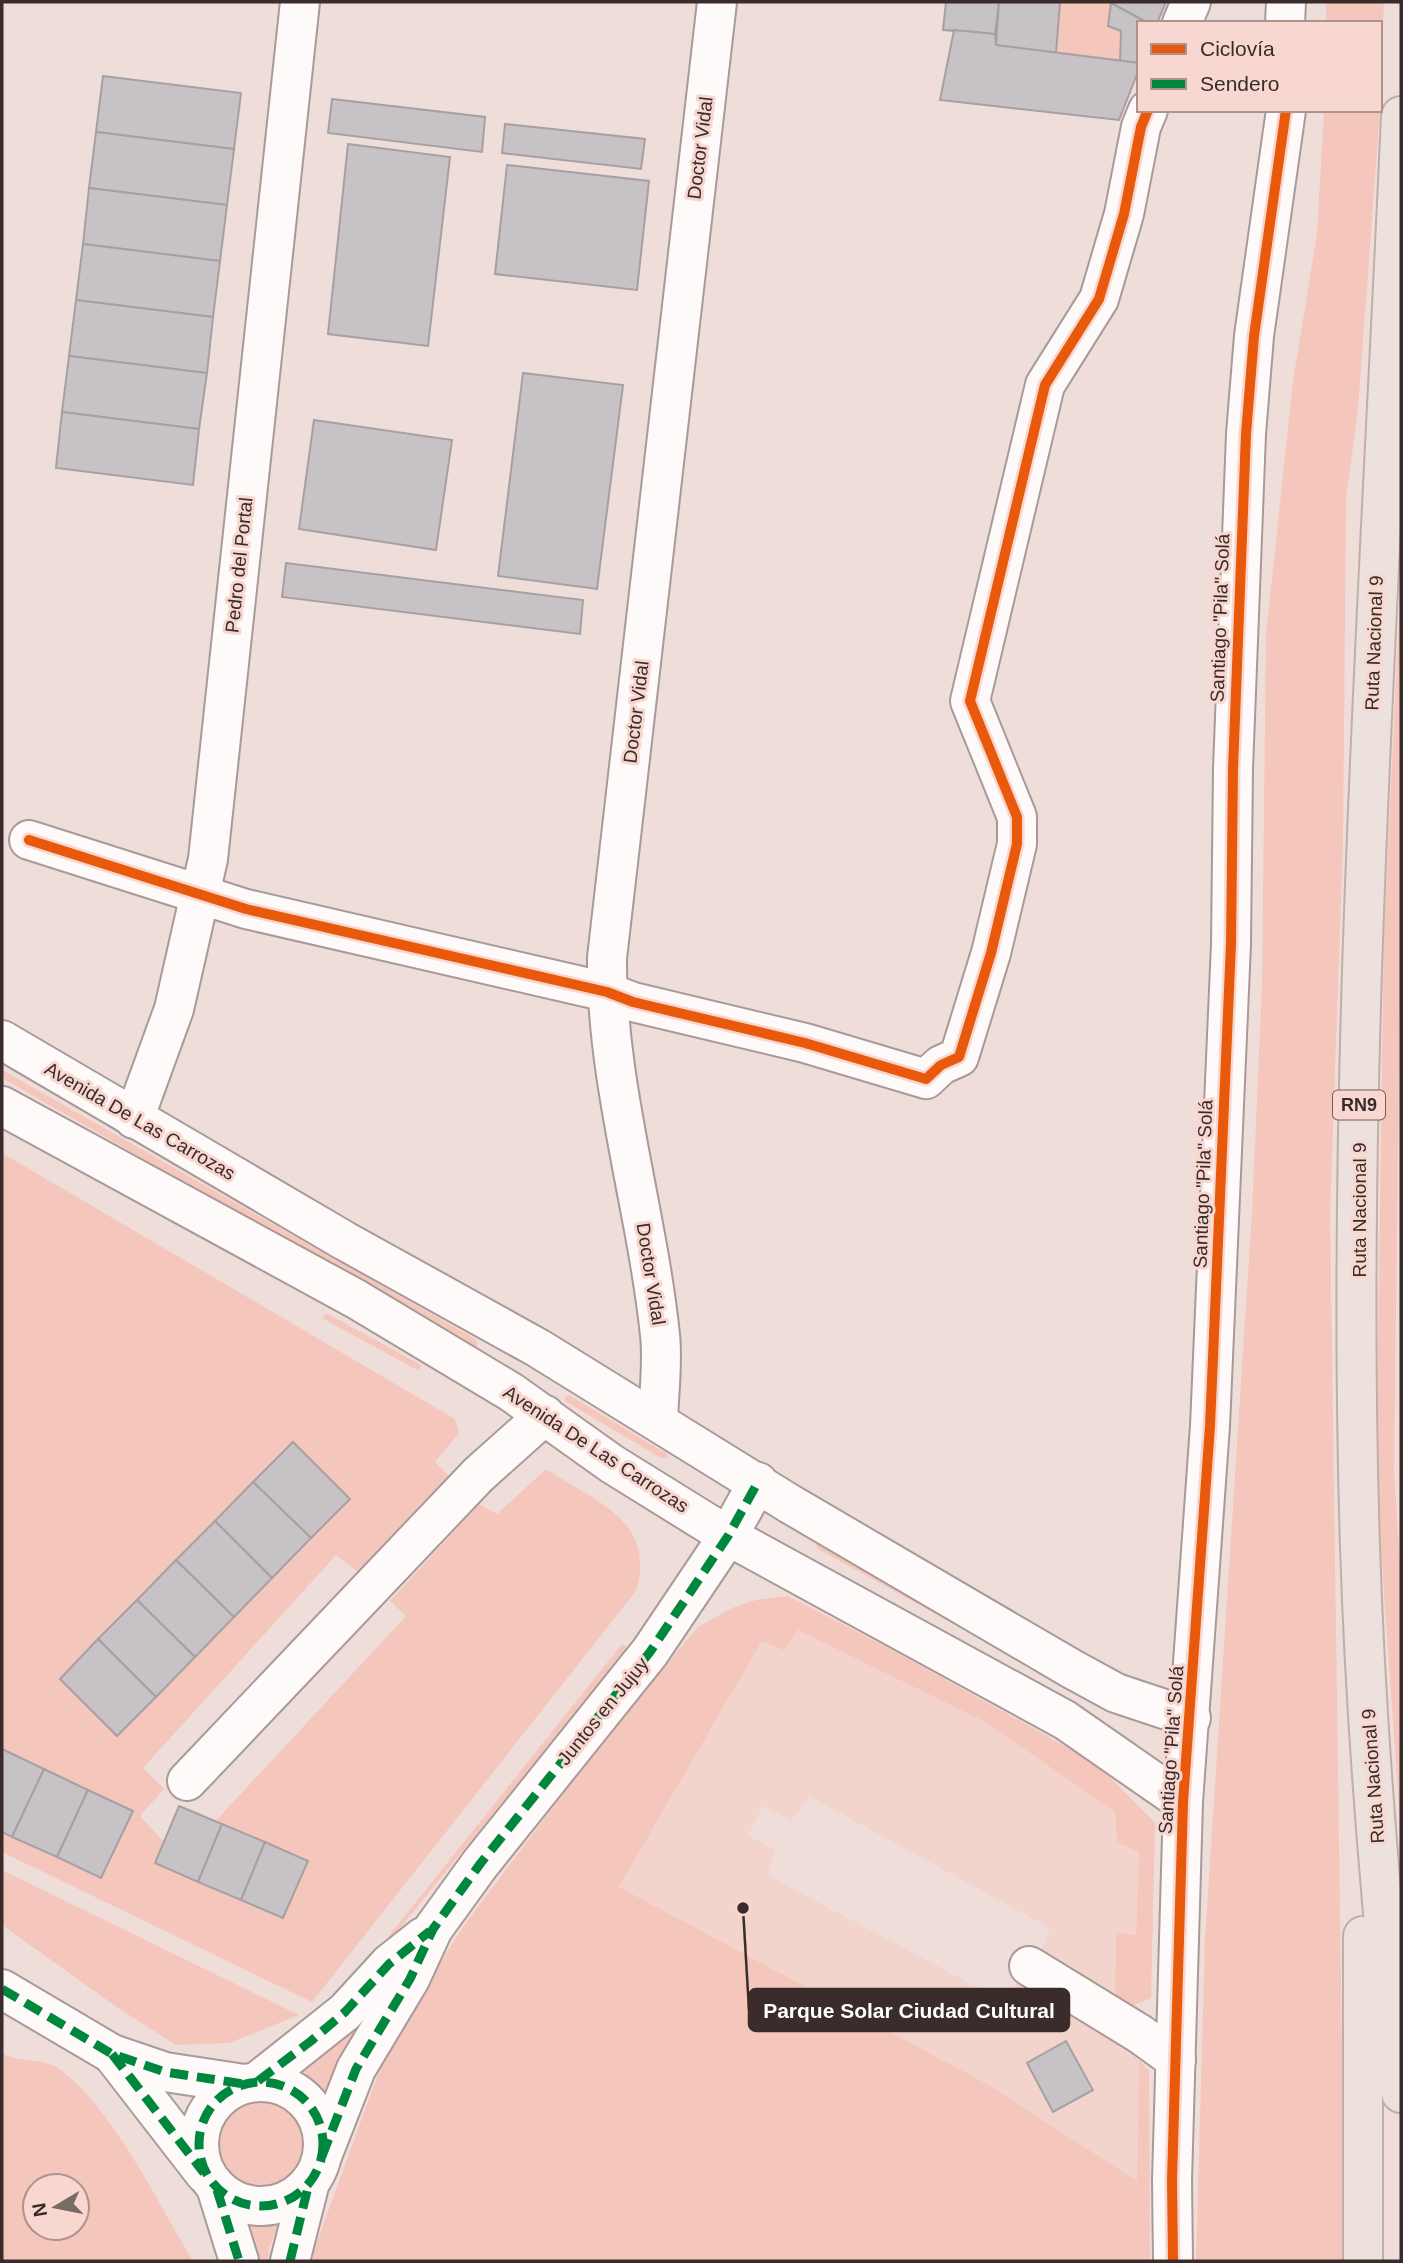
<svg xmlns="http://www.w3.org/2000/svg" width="1403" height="2263" font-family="Helvetica,sans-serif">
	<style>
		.built { fill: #f3d4cd }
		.green { fill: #f5c6bc; fill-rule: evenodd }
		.building { fill: #c7c2c5; stroke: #a6a0a3; stroke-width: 2 }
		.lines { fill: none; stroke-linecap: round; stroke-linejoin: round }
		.minor-casing { stroke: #a89a98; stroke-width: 42 }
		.highway-casing { stroke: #c0aea9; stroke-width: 42 }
		.minor { stroke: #fdfaf9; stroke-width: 38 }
		.highway { stroke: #ede1de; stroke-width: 38 }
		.quiet { stroke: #00873e; stroke-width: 9; stroke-dasharray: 18 9; stroke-linecap: butt }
		.cycleway-casing { stroke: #f8d7d0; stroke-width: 15 }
		.cycleway { stroke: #e8590c; stroke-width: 10 }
		.labels { text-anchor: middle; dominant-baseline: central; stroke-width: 6; stroke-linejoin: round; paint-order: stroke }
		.shield { fill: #f8d7d0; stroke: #725f5c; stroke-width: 2 }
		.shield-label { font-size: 18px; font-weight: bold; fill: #392c2a }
		.street-label { font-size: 19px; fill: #392c2a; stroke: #f8d7d0 }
		.leader { fill: none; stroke: #392c2a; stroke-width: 2.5 }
		.callout-dot { fill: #392c2a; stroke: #f8d7d0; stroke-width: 2.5 }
		.callout { fill: #392c2a; stroke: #392c2a; stroke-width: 2.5 }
		.callout-label { font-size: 21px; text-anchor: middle; font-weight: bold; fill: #fff }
	</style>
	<rect width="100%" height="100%" fill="#efddd9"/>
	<polygon class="built" points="798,1630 985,1722 1115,1812 1118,1842 1139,1852 1136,1935 1116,1934 1115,1996 1041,1951 1050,1928 809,1796 792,1820 763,1806 748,1835 775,1851 767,1875 1005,2002 1018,1981 1130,2051 1139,2060 1137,2181 987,2084 619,1888 763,1640"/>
	<g class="green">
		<polygon points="1060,2 1111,3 1108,25 1121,31 1120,61 1056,53"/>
		<polygon points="1326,2 1384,2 1380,107 1380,23 1326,23"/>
		<polygon points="1324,110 1380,110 1358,409 1346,499 1343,842 1330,1213 1345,2261 1196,2261 1205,1940 1252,1212 1262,986 1266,635 1293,381 1317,234"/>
		<polygon points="1401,577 1401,912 1394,1469 1401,1583 1401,1835 1376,1478 1384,932"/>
		<polygon points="2,1070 477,1340 477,1347 472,1347 2,1078"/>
		<path d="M2,1153L455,1419L459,1433L435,1462L452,1479L358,1572L336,1555L143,1768L164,1789L140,1816L165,1843L198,1811L210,1827L406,1616L390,1601L479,1504L497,1514L546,1469C594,1501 657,1520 636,1591L312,2002L2,1852Z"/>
		<polygon points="326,1313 421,1365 419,1371 322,1318"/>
		<polygon points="569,1395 667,1454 667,1458 661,1458 565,1401 565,1396"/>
		<polygon points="819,1541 1106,1708 818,1549 816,1544"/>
		<polygon points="788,1596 896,1652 1097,1764 1155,1823 1151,1998 1132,2006 1115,1996 1116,1933 1136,1935 1139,1852 1117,1842 1115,1812 985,1722 798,1630 783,1650 762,1641 619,1887 987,2084 1137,2181 1139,2060 1149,2071 1150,2261 310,2261 390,2041 463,1927 607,1735 698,1627 732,1608 756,1600"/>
		<polygon points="622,1644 628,1648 391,1939 388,1937"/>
		<polygon points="2,1870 299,2015 229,2043 176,2045 118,2008 2,1925"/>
		<polygon points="359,2020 365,2022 321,2097 315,2081 300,2068 323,2056"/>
		<path d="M2,2053C18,2063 43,2058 58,2068C114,2109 157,2202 193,2261H2ZM35,2186H77V2228H35Z"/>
		<circle cx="261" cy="2144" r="43"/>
		<polygon points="244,2215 259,2223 279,2223 269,2248 268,2261 252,2261"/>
	</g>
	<g class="building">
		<polygon points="946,2 999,2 995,34 943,30"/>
		<polygon points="999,2 1060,2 1056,53 996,45"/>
		<polygon points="1109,2 1166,2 1157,23 1148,23"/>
		<polygon points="1111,3 1148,23 1139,23 1139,63 1120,61 1121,31 1108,26"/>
		<polygon points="954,30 995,34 996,45 1139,63 1139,69 1119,120 940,100"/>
		<polygon points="103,76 241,93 234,149 96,132"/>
		<polygon points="332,99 485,117 482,152 328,133"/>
		<polygon points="505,124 645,139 641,169 502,153"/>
		<polygon points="96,132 234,149 227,205 89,188"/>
		<polygon points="348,144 450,157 428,346 328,334"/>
		<polygon points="507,165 649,181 637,290 495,274"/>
		<polygon points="89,188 227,205 220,261 83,244"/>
		<polygon points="83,244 220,261 213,317 76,300"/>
		<polygon points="76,300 213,317 207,373 69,356"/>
		<polygon points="69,356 207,373 199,429 62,412"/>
		<polygon points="523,373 623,385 597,589 498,576"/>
		<polygon points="62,412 199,429 193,485 56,468"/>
		<polygon points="314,420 452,440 436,550 299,529"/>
		<polygon points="286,563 583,600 580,634 282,597"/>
		<polygon points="293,1442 350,1499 311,1538 253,1482"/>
		<polygon points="253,1482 311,1538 272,1578 215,1521"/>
		<polygon points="215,1521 272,1578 234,1617 176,1560"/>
		<polygon points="176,1560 234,1617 195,1657 137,1600"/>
		<polygon points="137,1600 195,1657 156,1697 98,1639"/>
		<polygon points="98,1639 156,1697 117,1736 60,1679"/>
		<polygon points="2,1749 44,1769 12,1837 2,1832"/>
		<polygon points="44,1769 88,1790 57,1857 12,1837"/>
		<polygon points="88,1790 133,1811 101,1878 57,1857"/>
		<polygon points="179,1806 222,1824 198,1882 155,1863"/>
		<polygon points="222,1824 265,1842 241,1900 198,1882"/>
		<polygon points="265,1842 308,1861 283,1918 241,1900"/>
		<polygon points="1066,2041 1093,2090 1053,2112 1027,2063"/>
	</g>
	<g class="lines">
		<g class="minor-casing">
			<g id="minor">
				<polyline points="1182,23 1191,2"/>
				<polyline points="1285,23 1286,2"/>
				<polyline points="29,840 246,909 607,992 633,1002 805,1043 926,1079 941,1065 959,1057 991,953 1017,844 1017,817 970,701 1045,385 1099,299 1124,214 1141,127 1148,110"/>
				<polyline points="2,1040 345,1241 538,1348 790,1504 1072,1669 1116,1693 1191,1718"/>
				<polyline points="2,1106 356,1299 511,1392 612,1464 728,1536 1065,1720 1183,1802"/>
				<polyline points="134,1119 174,1009 208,859 300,2"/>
				<path d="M658,1420C659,1392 663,1362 660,1335C647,1210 606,1083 607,958L717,2"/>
				<polyline points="187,1781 478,1475 545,1415"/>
				<polyline points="1029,1966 1140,2034 1176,2060"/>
				<polyline points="2,1989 112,2054 165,2072 244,2084"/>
				<polyline points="112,2054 205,2174"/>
				<polyline points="258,2081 345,2012 389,1964 423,1937"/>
				<circle cx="261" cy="2144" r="62"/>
				<polyline points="322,2156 356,2069 410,1979 433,1929 480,1864 650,1652 728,1536 758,1482"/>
				<polyline points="216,2187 239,2261"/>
				<polyline points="290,2261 310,2182"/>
				<polyline points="1173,2261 1172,2180 1183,1802 1210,1426 1231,944 1233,769 1246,434 1254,336 1286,110"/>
			</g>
		</g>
		<g class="highway-casing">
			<g id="highway">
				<path d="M1401,116C1380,592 1345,1070 1360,1547C1366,1730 1381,1911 1401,2093"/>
				<polyline points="1363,2261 1363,1936"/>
			</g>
		</g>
		<use href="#minor" class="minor"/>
		<use href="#highway" class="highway"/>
		<g class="quiet">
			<polyline points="2,1989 112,2054 165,2072 244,2084"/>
			<polyline points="112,2054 204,2173"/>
			<polyline points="258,2081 311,2041 345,2012 389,1964 430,1931"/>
			<circle cx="261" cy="2144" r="62"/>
			<polyline points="322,2156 356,2069 410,1979 433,1929 480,1864 650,1652 728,1536 758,1482"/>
			<polyline points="217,2190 239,2261"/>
			<polyline points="290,2261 309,2183"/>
		</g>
		<g class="cycleway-casing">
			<g id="cycleway">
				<polyline points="29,840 246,909 607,992 633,1002 805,1043 926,1079 941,1065 959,1057 991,953 1017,844 1017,817 970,701 1045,385 1099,299 1124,214 1141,127 1148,110"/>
				<polyline points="1173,2261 1172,2180 1183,1802 1210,1426 1231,944 1233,769 1246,434 1254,336 1286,110"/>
			</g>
		</g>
		<use href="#cycleway" class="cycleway"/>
	</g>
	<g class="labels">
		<rect class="shield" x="1333" y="1090.5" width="52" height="29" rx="5"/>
		<g class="shield-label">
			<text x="1359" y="1105">RN9</text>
		</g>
		<g class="street-label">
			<text transform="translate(700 148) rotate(-83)">Doctor Vidal</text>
			<text transform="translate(239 565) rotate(-84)">Pedro del Portal</text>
			<text transform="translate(1220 618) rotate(-88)">Santiago "Pila" Solá</text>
			<text transform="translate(1374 643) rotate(-88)">Ruta Nacional 9</text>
			<text transform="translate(636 712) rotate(-83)">Doctor Vidal</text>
			<text transform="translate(140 1121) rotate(30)">Avenida De Las Carrozas</text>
			<text transform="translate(1203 1184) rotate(-88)">Santiago "Pila" Solá</text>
			<text transform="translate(1359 1210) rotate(-90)">Ruta Nacional 9</text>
			<text transform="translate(651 1274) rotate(81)">Doctor Vidal</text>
			<text transform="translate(596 1449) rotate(33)">Avenida De Las Carrozas</text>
			<text transform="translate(603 1711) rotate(-51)">Juntos en Jujuy</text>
			<text transform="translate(1171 1750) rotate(-86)">Santiago "Pila" Solá</text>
			<text transform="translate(1373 1776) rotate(-94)">Ruta Nacional 9</text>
		</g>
	</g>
	<path class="leader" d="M743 1908L749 2010"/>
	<circle class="callout-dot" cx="743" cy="1908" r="7"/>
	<rect class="callout" x="749" y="1989" width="320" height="42" rx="7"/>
	<g class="callout-label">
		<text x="909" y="2018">Parque Solar Ciudad Cultural</text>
	</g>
	<rect width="1403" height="2263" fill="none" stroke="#392c2a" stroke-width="7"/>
	<rect x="1137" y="21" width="245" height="91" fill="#f8d7d0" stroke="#ac938e" stroke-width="2"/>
	<rect x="1151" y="44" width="35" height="10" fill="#e8590c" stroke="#ac938e" stroke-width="2"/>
	<text x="1200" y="56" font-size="21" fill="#392c2a">Ciclovía</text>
	<rect x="1151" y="79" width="35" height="10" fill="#00873e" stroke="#ac938e" stroke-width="2"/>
	<text x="1200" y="91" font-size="21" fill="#392c2a">Sendero</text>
	<g transform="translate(56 2207) rotate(260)"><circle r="33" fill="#f8d7d0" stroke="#ac938e" stroke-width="2"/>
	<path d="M0-5L12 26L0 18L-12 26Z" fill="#796a67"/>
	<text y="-10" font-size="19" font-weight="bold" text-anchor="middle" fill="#392c2a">N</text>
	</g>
</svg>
